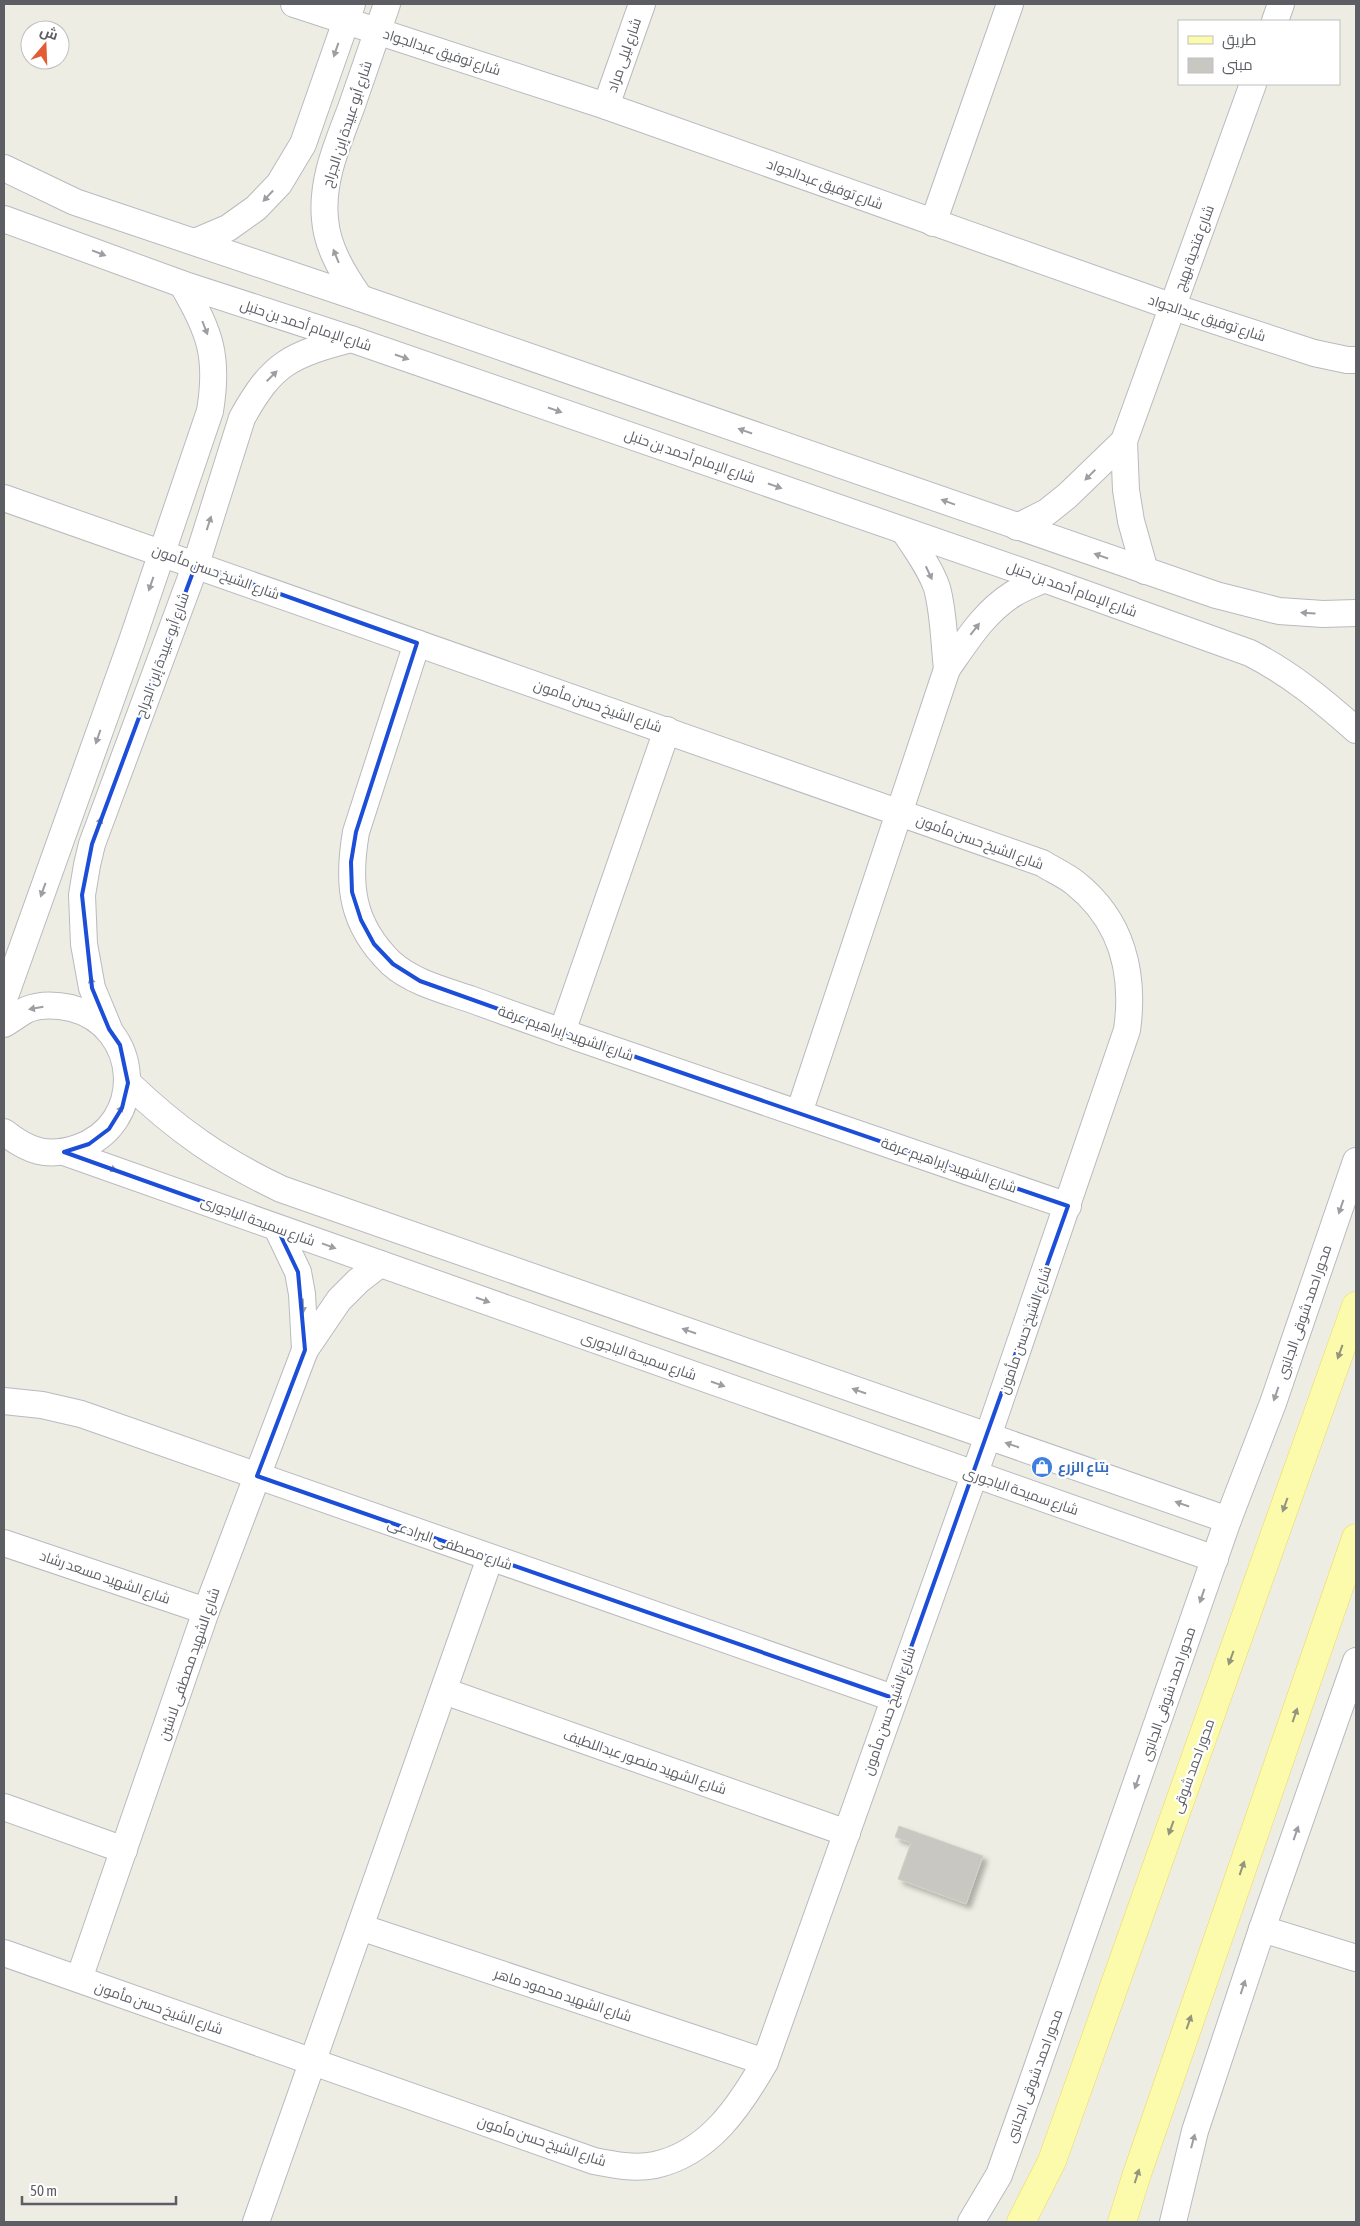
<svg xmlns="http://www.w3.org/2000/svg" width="1360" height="2226" font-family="'Asap Condensed',Cairo,sans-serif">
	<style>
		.building { fill: #c9c7c1; stroke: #d2d0c2; filter: url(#shadow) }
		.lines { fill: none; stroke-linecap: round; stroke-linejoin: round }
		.minor-casing { stroke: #b9babf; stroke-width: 28 }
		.major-casing { stroke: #ecd95f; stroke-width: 29 }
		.minor { stroke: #fff; stroke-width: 26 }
		.major { stroke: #fcfaab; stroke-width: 28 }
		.oneway { fill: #9d9ea2 }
		.oneway2 { fill: #94957d }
		.marked { fill: none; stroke: #1d4ed8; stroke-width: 4; stroke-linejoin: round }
		.labels { text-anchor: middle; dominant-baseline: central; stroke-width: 4.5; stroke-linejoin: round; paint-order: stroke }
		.street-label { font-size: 14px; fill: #5c5e64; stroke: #fff }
		.shop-label { font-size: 14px; font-weight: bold; fill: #366cbe; stroke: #fff; text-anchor: start }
	</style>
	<defs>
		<filter id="shadow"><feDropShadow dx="4.5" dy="4.5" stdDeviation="2.5" flood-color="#0004"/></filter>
	</defs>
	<rect width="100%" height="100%" fill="#eeede4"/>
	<polygon class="building" points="899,1826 983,1856 966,1904 898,1879 911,1843 895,1837"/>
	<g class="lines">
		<g class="minor-casing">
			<g id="minor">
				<polyline points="294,4 606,106 1173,307 1314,353 1347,360 1356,360"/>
				<polyline points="1275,21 1281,4"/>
				<polyline points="606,106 642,4"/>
				<polyline points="4,168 75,202 360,298 1216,595 1279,611 1323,614 1356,613"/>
				<path d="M4,219L182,284L351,339L1044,579L1250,653C1291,674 1322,700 1356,730"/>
				<polyline points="933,223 1010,4"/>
				<polyline points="195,242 228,228 256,208 279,184 303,144 352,4"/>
				<path d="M360,298C344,275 327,248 325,219C321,180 338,143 351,108C363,73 375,39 387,4"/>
				<path d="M4,498L1042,863C1053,870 1065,875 1075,883C1122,920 1135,973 1127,1030L988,1436L765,2062C740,2106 709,2153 655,2165C635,2169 614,2165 594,2161L4,1953"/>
				<polyline points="1017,527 1047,512 1067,496 1124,441"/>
				<path d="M904,531C916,549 930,568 937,588C944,614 944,643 947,669"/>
				<polyline points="1145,571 1131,521 1126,490 1124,441 1253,84"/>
				<path d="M417,643L356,832C347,884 351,924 391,963C412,982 443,990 470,999C505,1012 540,1024 576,1037C740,1093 904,1150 1068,1206"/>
				<path d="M4,999L132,641L210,411C219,357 210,331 182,284"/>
				<path d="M4,1024C11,1020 19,1014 26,1010C40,1004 57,1005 71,1008C142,1026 147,1125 77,1148C47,1158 28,1151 4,1132"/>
				<path d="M109,1029L92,988L84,944L82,895L87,865L92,844L196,564L242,418C273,362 291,355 351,339"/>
				<polyline points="562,1032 667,730"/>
				<path d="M128,1083C177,1130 220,1160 281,1189L1228,1520"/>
				<path d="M799,1113L947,669C966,642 984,612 1013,594C1023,588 1034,584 1044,579"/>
				<polyline points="64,1152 1215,1559"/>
				<polyline points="277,1228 298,1272 302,1294 305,1350"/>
				<polyline points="4,1401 42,1405 81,1414 893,1698"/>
				<polyline points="4,1543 206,1611"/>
				<polyline points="444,1691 847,1833"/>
				<polyline points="4,1807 124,1850"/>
				<polyline points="360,1927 765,2062"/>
				<polyline points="1262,1929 1356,1958"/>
				<polyline points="79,1979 206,1611 305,1350 339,1300 358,1281 380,1264"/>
				<polyline points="256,2222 490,1558"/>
				<polyline points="971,2222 999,2175 1030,2088 1228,1520 1273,1403 1356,1161"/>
				<polyline points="1173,2222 1195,2131 1262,1929 1356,1661"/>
			</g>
		</g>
		<g class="major-casing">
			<g id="major">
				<polyline points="1021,2222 1052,2161 1356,1306"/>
				<polyline points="1122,2222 1137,2174 1356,1538"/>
			</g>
		</g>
		<use href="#minor" class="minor"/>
		<use href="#major" class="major"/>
	</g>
	<defs><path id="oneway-solid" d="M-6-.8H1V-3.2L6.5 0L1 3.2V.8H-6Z" transform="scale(1.25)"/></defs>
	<g class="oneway">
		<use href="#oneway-solid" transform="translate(336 50) rotate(109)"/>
		<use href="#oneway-solid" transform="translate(268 196) rotate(133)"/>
		<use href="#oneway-solid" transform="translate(99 253) rotate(21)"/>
		<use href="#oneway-solid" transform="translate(336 256) rotate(-112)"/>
		<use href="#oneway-solid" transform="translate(205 328) rotate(69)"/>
		<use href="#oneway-solid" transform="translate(402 357) rotate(19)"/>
		<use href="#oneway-solid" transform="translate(272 376) rotate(-45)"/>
		<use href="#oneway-solid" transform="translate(555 410) rotate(19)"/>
		<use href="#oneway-solid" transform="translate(745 431) rotate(-161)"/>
		<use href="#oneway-solid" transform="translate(1090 475) rotate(135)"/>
		<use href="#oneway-solid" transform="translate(775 486) rotate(19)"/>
		<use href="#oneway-solid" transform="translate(948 502) rotate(-160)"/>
		<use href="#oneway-solid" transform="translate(209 523) rotate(-72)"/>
		<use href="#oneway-solid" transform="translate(1101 556) rotate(-161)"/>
		<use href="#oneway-solid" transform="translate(929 573) rotate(65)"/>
		<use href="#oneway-solid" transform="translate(151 584) rotate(109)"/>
		<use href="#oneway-solid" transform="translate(1308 613) rotate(-176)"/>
		<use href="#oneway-solid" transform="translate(975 629) rotate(-52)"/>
		<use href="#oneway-solid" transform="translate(98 737) rotate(109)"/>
		<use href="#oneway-solid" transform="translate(99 824) rotate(-70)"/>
		<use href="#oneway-solid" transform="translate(43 890) rotate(110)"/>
		<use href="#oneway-solid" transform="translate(92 984) rotate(-103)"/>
		<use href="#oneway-solid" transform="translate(36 1008) rotate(170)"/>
		<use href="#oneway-solid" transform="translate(119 1112) rotate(-61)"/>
		<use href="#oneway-solid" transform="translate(110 1168) rotate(20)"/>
		<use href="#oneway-solid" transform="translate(1341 1207) rotate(109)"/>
		<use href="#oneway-solid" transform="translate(329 1246) rotate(20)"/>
		<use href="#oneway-solid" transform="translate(483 1300) rotate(19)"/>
		<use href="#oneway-solid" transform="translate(303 1306) rotate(88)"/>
		<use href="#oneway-solid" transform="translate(689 1331) rotate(-161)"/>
		<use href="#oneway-solid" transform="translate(718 1384) rotate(19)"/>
		<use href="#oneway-solid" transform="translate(859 1391) rotate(-161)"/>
		<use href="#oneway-solid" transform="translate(1276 1394) rotate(109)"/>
		<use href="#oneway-solid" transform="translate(1012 1445) rotate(-161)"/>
		<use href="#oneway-solid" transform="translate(1182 1504) rotate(-161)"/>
		<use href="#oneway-solid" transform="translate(1202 1596) rotate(109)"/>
		<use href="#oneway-solid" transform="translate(1137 1782) rotate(109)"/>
		<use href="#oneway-solid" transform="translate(1296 1833) rotate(-71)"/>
		<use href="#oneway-solid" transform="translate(1243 1987) rotate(-72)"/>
		<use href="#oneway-solid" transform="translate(1193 2141) rotate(-75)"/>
	</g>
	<g class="oneway2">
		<use href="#oneway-solid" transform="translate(1340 1352) rotate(110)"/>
		<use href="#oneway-solid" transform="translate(1285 1505) rotate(110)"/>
		<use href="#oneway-solid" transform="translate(1231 1658) rotate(110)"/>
		<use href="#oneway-solid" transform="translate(1295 1715) rotate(-71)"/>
		<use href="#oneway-solid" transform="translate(1171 1828) rotate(110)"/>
		<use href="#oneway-solid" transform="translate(1242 1868) rotate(-71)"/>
		<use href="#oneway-solid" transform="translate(1189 2022) rotate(-71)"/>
		<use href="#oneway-solid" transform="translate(1137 2176) rotate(-72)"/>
	</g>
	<path class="marked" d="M196,564L417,643L356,832L351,862L352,892L361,920L374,944L393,964L420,981L543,1025L1068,1206L893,1698L257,1476L305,1350L298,1272L277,1228L64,1152L89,1144L109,1129L122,1108L128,1083L120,1045L109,1029L92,988L82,895L92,844Z"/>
	<defs>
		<g id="shop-disc" transform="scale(1.125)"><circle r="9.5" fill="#3f7fe0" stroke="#fff"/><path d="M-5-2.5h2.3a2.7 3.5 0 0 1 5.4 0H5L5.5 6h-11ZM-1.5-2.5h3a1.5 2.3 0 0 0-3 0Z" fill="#fff"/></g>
	</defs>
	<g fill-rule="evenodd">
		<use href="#shop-disc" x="1042" y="1467"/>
	</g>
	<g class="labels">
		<g class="street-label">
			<text transform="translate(442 52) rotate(18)">شارع توفيق عبدالجواد</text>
			<text transform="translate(624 55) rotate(-71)">شارع ليلى مراد</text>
			<text transform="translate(347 124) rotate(-72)">شارع أبو عبيدة إبن الجراح</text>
			<text transform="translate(825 184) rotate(20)">شارع توفيق عبدالجواد</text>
			<text transform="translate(1194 248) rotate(-70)">شارع فتحية بهيج</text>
			<text transform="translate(1207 318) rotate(18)">شارع توفيق عبدالجواد</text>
			<text transform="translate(306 325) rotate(18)">شارع الإمام أحمد بن حنبل</text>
			<text transform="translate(690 456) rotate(19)">شارع الإمام أحمد بن حنبل</text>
			<text transform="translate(216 572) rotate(20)">شارع الشيخ حسن مأمون</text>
			<text transform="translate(1072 589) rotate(20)">شارع الإمام أحمد بن حنبل</text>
			<text transform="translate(162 655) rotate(-70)">شارع أبو عبيدة إبن الجراح</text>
			<text transform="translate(598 706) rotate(19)">شارع الشيخ حسن مأمون</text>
			<text transform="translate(980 842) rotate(20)">شارع الشيخ حسن مأمون</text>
			<text transform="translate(566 1033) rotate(19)">شارع الشهيد إبراهيم عرفة</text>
			<text transform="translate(949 1165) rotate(19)">شارع الشهيد إبراهيم عرفة</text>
			<text transform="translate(258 1221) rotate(20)">شارع سميحة الباجورى</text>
			<text transform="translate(1304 1312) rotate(-71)">محور احمد شوقى الجانبى</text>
			<text transform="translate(1025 1330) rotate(-71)">شارع الشيخ حسن مأمون</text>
			<text transform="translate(639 1356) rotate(19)">شارع سميحة الباجورى</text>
			<text transform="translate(1021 1491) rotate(19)">شارع سميحة الباجورى</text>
			<text transform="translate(450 1544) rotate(19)">شارع مصطفى البرادعى</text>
			<text transform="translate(105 1577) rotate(19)">شارع الشهيد مسعد رشاد</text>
			<text transform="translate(189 1664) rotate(-71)">شارع الشهيد مصطفى لاشين</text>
			<text transform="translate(1168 1694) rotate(-71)">محور احمد شوقى الجانبى</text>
			<text transform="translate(889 1711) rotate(-71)">شارع الشيخ حسن مأمون</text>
			<text transform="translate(645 1762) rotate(19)">شارع الشهيد منصور عبداللطيف</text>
			<text transform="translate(1193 1766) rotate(-70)">محور احمد شوقى</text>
			<text transform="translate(563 1995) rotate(18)">شارع الشهيد محمود ماهر</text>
			<text transform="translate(159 2008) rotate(19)">شارع الشيخ حسن مأمون</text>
			<text transform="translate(1034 2076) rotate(-70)">محور احمد شوقى الجانبى</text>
			<text transform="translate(542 2141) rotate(18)">شارع الشيخ حسن مأمون</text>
		</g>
		<g class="shop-label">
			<text x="1058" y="1467">بتاع الزرع</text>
		</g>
	</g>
	<rect width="1360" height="2226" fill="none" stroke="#5c5e64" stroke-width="10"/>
	<rect x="1178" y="20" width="162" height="65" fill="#ffffff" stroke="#bebfc1"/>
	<rect x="1188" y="36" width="25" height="8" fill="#fcfaab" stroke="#bebfc1"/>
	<text x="1222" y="45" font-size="15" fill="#5c5e64">طريق</text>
	<rect x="1188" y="58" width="25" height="15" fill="#c9c7c1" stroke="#bebfc1"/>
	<text x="1222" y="70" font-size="15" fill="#5c5e64">مبنى</text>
	<g transform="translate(45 45) rotate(19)"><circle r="24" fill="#ffffff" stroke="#bebfc1"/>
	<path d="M0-4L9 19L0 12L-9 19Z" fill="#e25c35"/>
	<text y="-8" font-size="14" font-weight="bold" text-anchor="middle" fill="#5c5e64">ش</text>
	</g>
	<path d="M22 2196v8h154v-8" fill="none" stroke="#5c5e64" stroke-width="2.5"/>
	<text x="30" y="2196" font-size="15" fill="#5c5e64" stroke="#ffffff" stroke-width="4" paint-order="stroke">50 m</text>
</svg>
